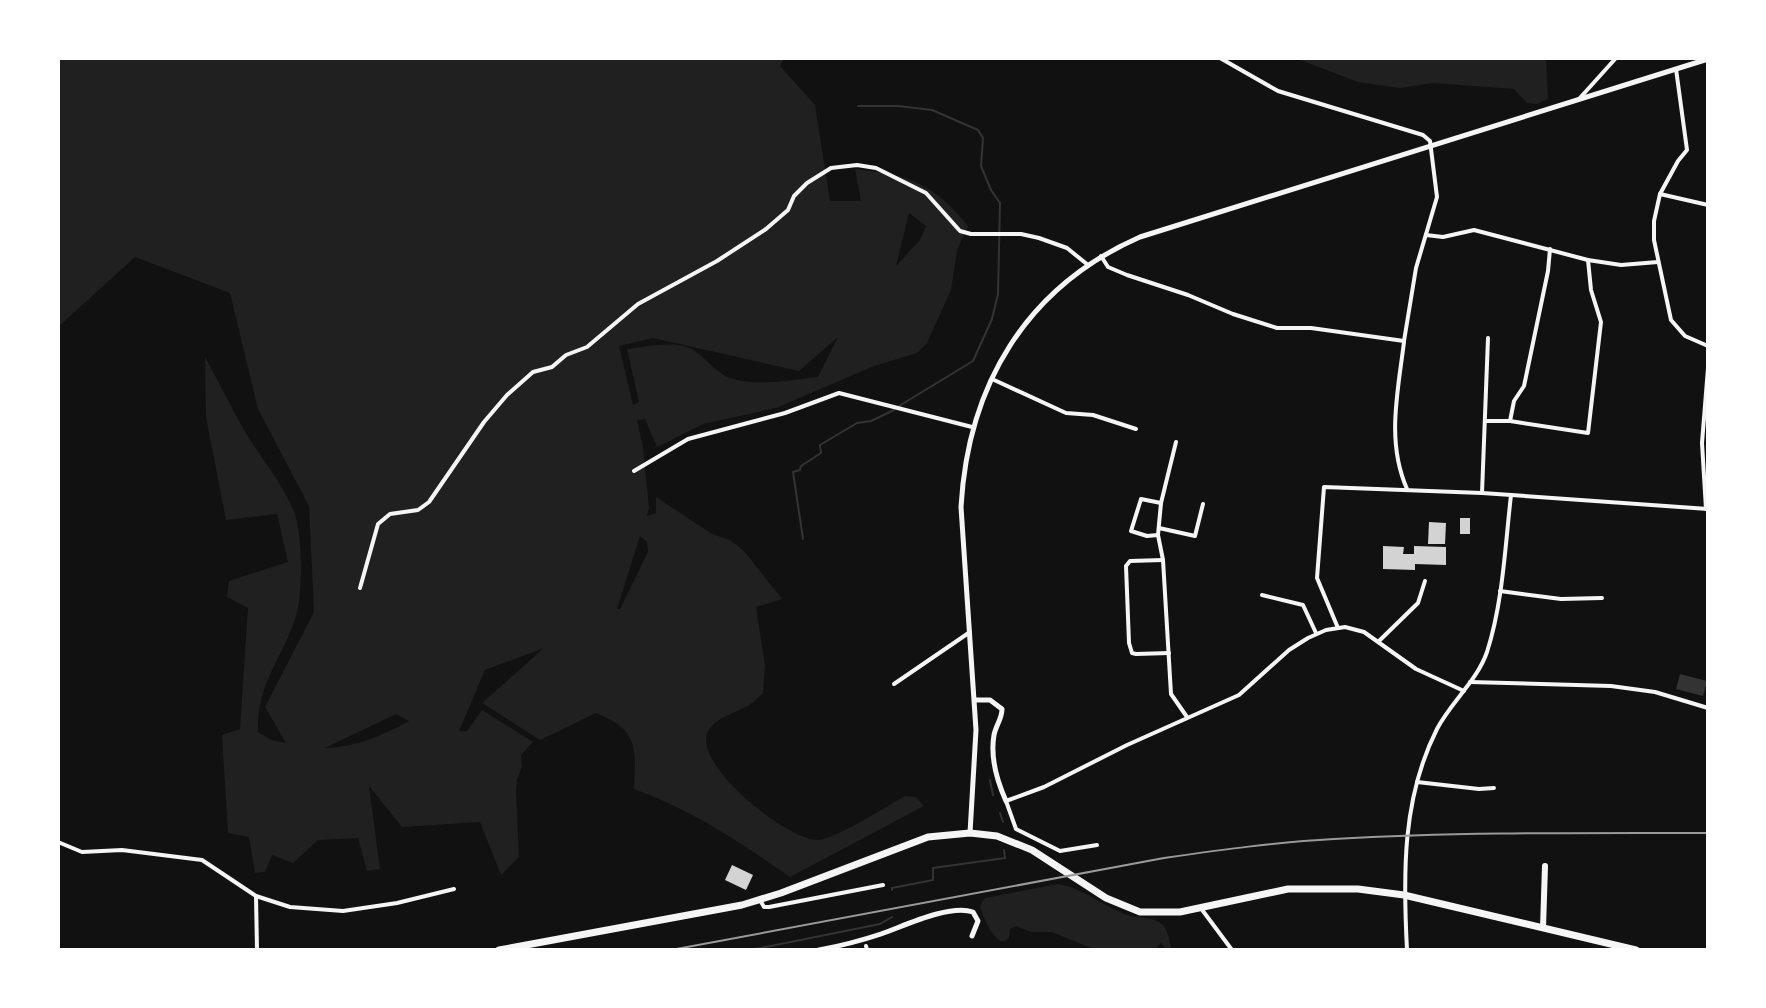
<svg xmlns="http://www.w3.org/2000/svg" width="1766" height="1008" font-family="Spectral,serif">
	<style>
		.green { fill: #202020; fill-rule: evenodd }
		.water { fill: #333 }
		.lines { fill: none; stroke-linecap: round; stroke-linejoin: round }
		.stream { stroke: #333; stroke-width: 2 }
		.building { fill: #d3d3d3 }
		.minor { stroke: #f5f5f5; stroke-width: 4 }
		.tertiary { stroke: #f5f5f5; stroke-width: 5 }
		.secondary { stroke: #f5f5f5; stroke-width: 6 }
		.primary { stroke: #f5f5f5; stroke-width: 7 }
		.rail { stroke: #9a9a9a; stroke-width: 2 }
	</style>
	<rect width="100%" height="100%" fill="#111"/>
	<g class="green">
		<path d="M58,58H784L780,66L815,105L830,201H861L855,169C910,175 933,183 968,226L957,250L951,290L927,343L917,353L874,366L776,408L703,424L657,447L645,419L637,420L643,447L649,508L647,516L656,513V497L712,534L730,540L744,551L782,599L756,607L765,665L763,693C758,697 754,702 749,705C736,713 716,717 708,731C691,764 787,840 818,840C836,839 887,806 905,796L916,797L924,806L790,877C740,842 692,810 634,789C636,748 639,730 596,713L540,740L482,703L544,648L485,670L459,731H467L482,710L533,742L521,755L522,767L517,779L516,792L519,857L501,875L480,822L402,827L369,786L380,869L367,871L358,838L318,840L293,863L272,855L265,872L255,873L249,837L228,833L222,735L240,729L248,608L227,597L229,581L288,562L277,514L226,520L206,417L205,357C220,384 233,412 249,438C264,462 284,486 294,512C303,535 303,593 296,616C283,658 256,684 258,732L271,740L286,743L265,707L314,612L309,506L258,409L230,293L135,257L58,327ZM909,213L926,226L920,240L896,266ZM838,337L818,377C791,380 756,387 730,378C716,373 707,359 695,351C678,339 647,347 627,349L639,402L633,405L619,346L653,338L799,371ZM640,536L647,542L648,552L620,609H617ZM396,714L409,721C382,736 356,747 325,748Z"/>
		<polygon points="1295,58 1546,58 1548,99 1537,104 1527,103 1514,89 1433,83 1400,88 1358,82"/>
		<path d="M1058,884C1083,888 1103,906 1127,915C1137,918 1157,917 1164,926C1168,932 1170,943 1172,950H1167L1161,943L1154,950H1096L1052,932H1031L1016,926L1010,929L1009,938L1005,941H1000C989,932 984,919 980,906L985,898Z"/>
	</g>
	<polygon class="water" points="1680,674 1707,681 1703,696 1676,689"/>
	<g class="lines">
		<g class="stream">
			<polyline points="858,106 898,106 932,110 978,130 983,138 981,166 991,190 1000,203 998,294 992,319 973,361 899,406"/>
			<polyline points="803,539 793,472 800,470 801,466 821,453 820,445 857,423 871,421 894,410"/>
			<polyline points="990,780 993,795"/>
			<polyline points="1000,813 1003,822"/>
			<polyline points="892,890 892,888 933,880 933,868 1005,858 1004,850"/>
			<polyline points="751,950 880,924 892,917"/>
		</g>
	</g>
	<g class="building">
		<rect x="1460" y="518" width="10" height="16"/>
		<polygon points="1429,522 1446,523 1445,544 1428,544"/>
		<polygon points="1383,546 1404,547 1403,554 1414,554 1414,546 1446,547 1446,565 1415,564 1415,570 1383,569"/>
		<polygon points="732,865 753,875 746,890 725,880"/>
	</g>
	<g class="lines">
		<g class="minor">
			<polyline points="1676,69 1687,150 1678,161 1660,194 1654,221 1654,240 1671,320 1685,336 1708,346"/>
			<polyline points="1579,99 1616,58"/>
			<polyline points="1660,194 1708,205"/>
			<polyline points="1426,235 1443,237 1474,230 1588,260 1621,265 1658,262"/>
			<polyline points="1101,256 1108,267 1127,275 1188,295 1233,314 1277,328 1311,328 1404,341 1416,268 1437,197 1430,141 1423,135 1278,91 1220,58"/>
			<path d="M1404,342C1398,391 1386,442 1407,489"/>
			<polyline points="992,379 1066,413 1093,415 1136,429"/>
			<polyline points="1486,421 1510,421 1514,401 1524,386 1548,271 1550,249"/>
			<polyline points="1510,421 1588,433 1601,322 1591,290 1588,260"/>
			<polyline points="1176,442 1161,503 1158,535 1163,560 1171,694 1187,717"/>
			<polyline points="634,471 688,439 785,413 839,393 972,427"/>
			<polyline points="1482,493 1488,338"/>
			<polyline points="1706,509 1702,443 1708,368"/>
			<polyline points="1159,528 1195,536 1203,504"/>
			<polyline points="1158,535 1147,536 1131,531 1141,499 1161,503"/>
			<polyline points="1163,560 1130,561 1126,566 1129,643 1132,653 1136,654 1169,653"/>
			<polyline points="360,588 378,524 390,514 418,510 429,502 484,422 507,395 533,372 552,367 566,355 587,347 638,304 717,261 766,229 788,210 794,196 807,183 831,168 857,165 876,168 926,193 960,231 971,234 1021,234 1039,238 1067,248 1088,265"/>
			<polyline points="1500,591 1561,599 1602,598"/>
			<polyline points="1262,595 1303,605 1316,633"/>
			<polyline points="1338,628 1317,578 1324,487 1482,493 1708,509"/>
			<polyline points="1379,641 1418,603 1425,581"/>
			<polyline points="1470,682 1611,686 1655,692 1708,708"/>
			<polyline points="894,684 970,632"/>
			<polyline points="1417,782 1479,789 1494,788"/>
			<polyline points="58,842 82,852 122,850 202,860 256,896 290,907 343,911 397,903 454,889"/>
			<polyline points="1097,845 1060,851 1016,829 1006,801 1044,787 1127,745 1239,695 1289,650 1308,638 1326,630 1345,627 1364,632 1416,669 1464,691"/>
			<polyline points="256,896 257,950"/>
			<polyline points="760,900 764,907 769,907 883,885"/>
			<polyline points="1200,907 1232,950"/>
			<polyline points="866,946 867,950"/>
			<path d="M1407,950C1403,874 1402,798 1437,729C1451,702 1477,681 1487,652C1503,602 1505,547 1511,495"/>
		</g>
		<g class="tertiary">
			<path d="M975,700H990L1002,709C1002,719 996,725 994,735C990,758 997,781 1006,801"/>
			<path d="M970,833L976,730L961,507C968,385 1026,287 1140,237L1708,59"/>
			<path d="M819,950C840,946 860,941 881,934C904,926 949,904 973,912L978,921L972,936"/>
		</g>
		<polyline class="secondary" points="1543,928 1545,866"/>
		<polyline class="primary" points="499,950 742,905 781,893 928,837 970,833 997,836 1032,850 1106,898 1140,912 1180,912 1288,889 1358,889 1404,895 1636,950"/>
		<path class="rail" d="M671,950L1164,858C1220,850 1277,842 1334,839C1459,832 1583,833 1708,833"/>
	</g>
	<rect width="1766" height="1008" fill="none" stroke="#ffffff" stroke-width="120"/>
</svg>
